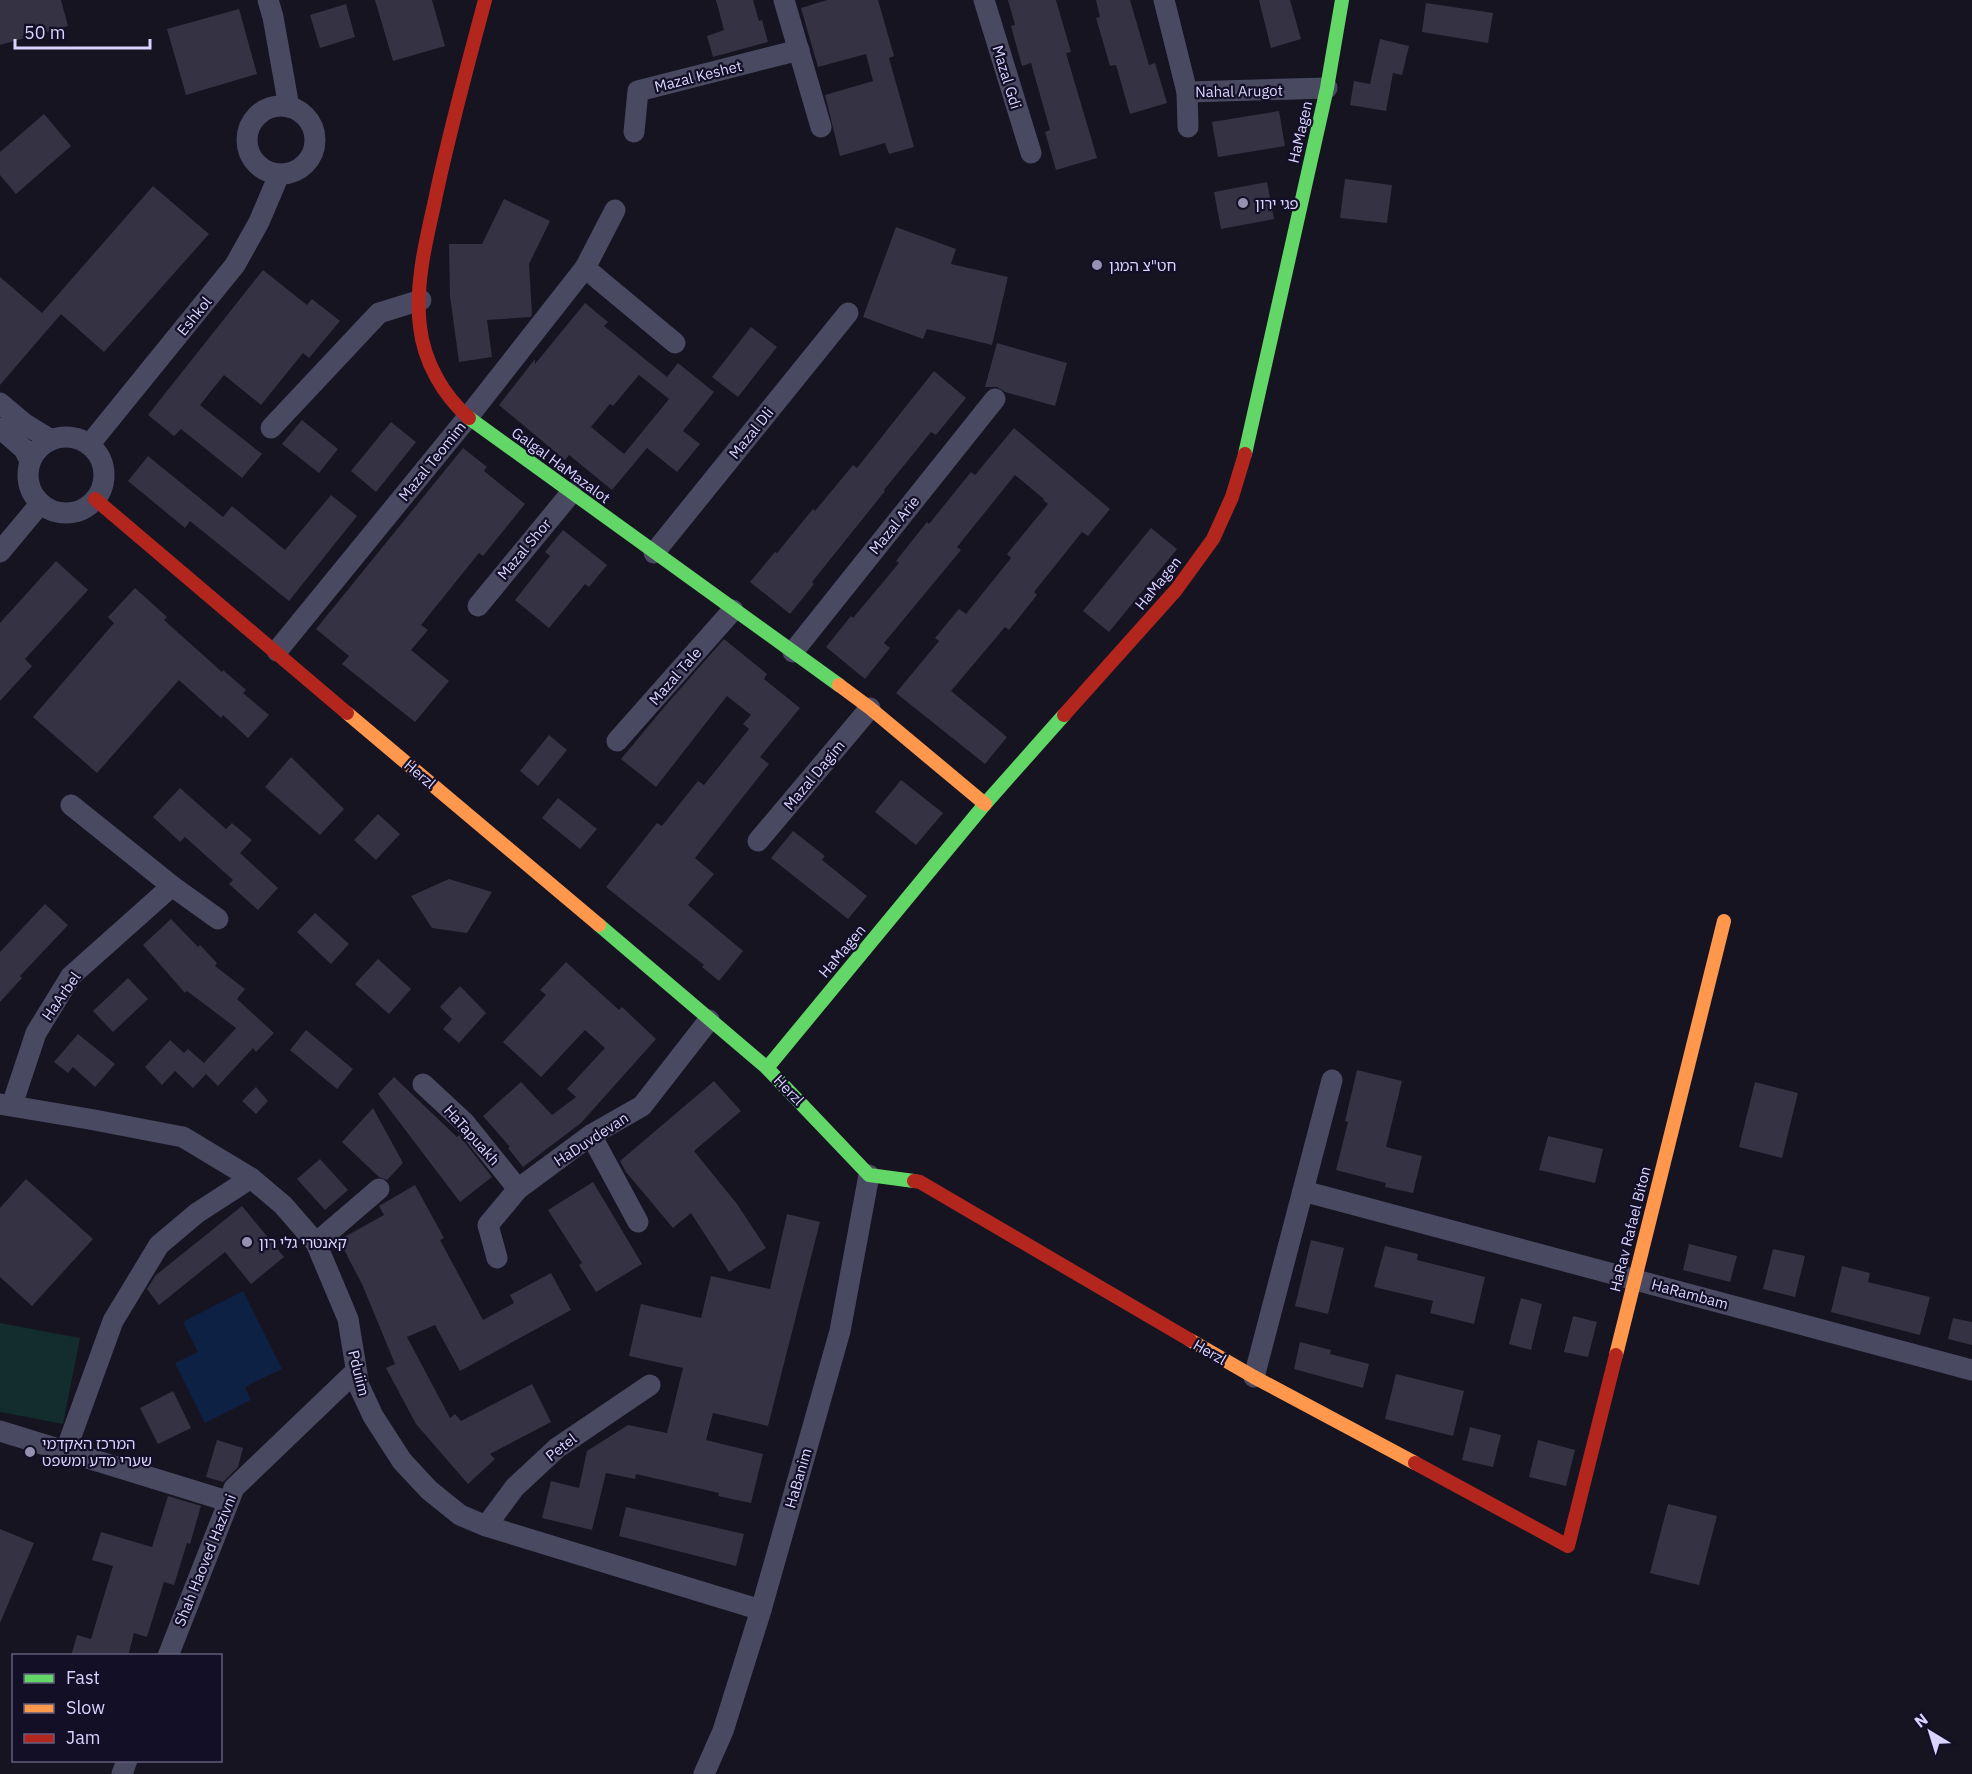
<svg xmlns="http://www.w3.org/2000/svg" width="1972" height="1774" font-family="'IBM Plex Sans','Noto Sans Hebrew',sans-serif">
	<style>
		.green { fill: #132c2d }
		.water { fill: #0d2144 }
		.building { fill: #343243; fill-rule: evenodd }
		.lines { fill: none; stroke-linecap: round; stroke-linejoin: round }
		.street { stroke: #4a4962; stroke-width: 21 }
		.fast { stroke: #63d668; stroke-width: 14 }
		.slow { stroke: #ff974d; stroke-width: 14 }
		.jam { stroke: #b3261e; stroke-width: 14 }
		.poi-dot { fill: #9591b1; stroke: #130f26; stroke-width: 2 }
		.labels { text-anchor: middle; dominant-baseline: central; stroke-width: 4.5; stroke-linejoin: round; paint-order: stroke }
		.street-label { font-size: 15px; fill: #d9d4ff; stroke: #130f26 }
		.poi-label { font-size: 15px; fill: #d9d4ff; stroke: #130f26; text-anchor: start }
	</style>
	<rect width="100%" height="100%" fill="#161421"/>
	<polygon class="green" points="0,1323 80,1338 63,1424 0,1412"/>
	<polygon class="water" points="243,1291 282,1369 245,1387 251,1400 205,1423 175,1363 198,1352 183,1322"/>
	<g class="building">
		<polygon points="0,0 61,0 68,26 0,45"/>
		<polygon points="375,0 432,0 445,46 393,61"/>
		<polygon points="716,0 753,0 759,21 762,20 768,42 713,57 707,36 724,30"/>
		<polygon points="827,0 878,0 894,56 889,58 914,147 889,154 885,143 840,156 825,95 873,81 866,54 818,67 801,8"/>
		<polygon points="1008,0 1056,0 1071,52 1066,53 1097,158 1056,170 1045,132 1050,130 1031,63 1022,66 1011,26 1015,25"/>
		<polygon points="1096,0 1130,0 1149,65 1155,63 1167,103 1130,114 1116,65 1110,66 1096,18 1100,17"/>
		<polygon points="1259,0 1290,0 1301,39 1271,48"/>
		<polygon points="1426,3 1493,13 1488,43 1422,32"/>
		<polygon points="346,4 355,37 320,48 310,15"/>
		<polygon points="239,9 257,74 186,95 167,29"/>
		<polygon points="1380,39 1409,46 1402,75 1393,73 1386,111 1350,105 1354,81 1370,84"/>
		<polygon points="1279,111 1285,146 1218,157 1212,122"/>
		<polygon points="44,114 71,146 16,194 0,175 0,152"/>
		<polygon points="1345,179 1392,185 1387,223 1340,218"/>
		<polygon points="1267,182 1274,219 1221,229 1214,192"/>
		<polygon points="153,186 209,234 104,352 61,314 0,385 0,277 42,313"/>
		<polygon points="504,199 550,221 529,264 532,314 531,317 487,320 492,357 459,362 450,296 449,244 482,244"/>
		<polygon points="896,227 956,249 951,264 1008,277 992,345 927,329 923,339 863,317"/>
		<polygon points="263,270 307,305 312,299 340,321 309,358 303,353 261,405 224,375 200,405 262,454 242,478 181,429 174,436 148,415"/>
		<path d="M585,303L608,322L604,326L667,377L678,363L714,392L683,431L700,444L677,472L647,448L612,490L569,455L565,460L499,405L535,359V364ZM639,375L669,399L624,454L591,427L610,404L613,406Z"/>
		<polygon points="751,327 777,347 738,397 712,377"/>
		<polygon points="997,343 1067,363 1055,406 1005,392 997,387 985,387"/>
		<polygon points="934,371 966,398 936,435 931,432 884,490 885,491 812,582 814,584 790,614 750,582 775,552 777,553 813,509 815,511 853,465 857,468"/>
		<polygon points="302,420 338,449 319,473 282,444"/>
		<polygon points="391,422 416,442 376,492 351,471"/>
		<polygon points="1014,428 1110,509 1088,536 1082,532 1034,592 1037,595 1009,630 1005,627 951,691 1007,737 985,764 896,693 939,641 935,638 959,609 966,614 1011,558 1007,554 1048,504 1043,500 1044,499 1015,475 957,547 961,550 884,643 890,648 865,679 826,647 851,616 853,618 899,563 896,561 927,522 929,524 971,472 975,475"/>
		<polygon points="463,448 487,467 484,471 525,504 483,556 479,553 421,625 428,630 411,650 449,681 415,722 342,664 349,656 316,629"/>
		<polygon points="148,456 223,517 232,506 285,550 331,495 357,516 289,601 190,521 185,528 128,481"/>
		<polygon points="1151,528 1177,549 1109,632 1083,611"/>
		<polygon points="563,530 607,565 589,587 585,584 549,628 515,600 550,556 545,552"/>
		<polygon points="56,561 88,590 25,659 32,666 0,701 0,623"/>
		<polygon points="135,588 167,617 164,620 222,672 223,670 246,690 243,693 269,715 248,738 223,715 221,718 179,680 97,773 33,717 114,623 108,617"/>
		<polygon points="724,639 767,674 764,679 800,708 760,757 769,764 695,858 714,874 688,905 743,951 719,981 702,967 704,965 606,887 657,823 662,826 698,781 704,785 749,729 743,724 751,715 727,696 656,787 621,759 666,705"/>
		<polygon points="549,735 567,750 538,786 520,771"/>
		<polygon points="291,757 344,809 320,835 265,787"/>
		<polygon points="901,780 943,813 916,845 875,812"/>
		<polygon points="180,788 226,829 232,823 252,840 240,853 278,888 258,910 229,884 233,880 185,837 180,842 153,817"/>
		<polygon points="558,798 597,829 580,849 542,818"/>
		<polygon points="378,814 400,834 376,860 354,840"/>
		<polygon points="793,831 825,856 822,860 867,896 848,919 771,858"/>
		<polygon points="449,879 492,892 467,933 432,928 411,896"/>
		<polygon points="45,904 68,925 20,976 22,978 0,1002 0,952"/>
		<polygon points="315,913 349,944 331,964 297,932"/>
		<polygon points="171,919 198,947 200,945 217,963 215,966 245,989 237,999 274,1033 256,1052 253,1048 218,1086 206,1074 193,1088 175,1071 162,1085 145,1067 170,1040 184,1053 188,1049 204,1063 236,1028 187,991 185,993 143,945"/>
		<polygon points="378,959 411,989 389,1014 355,984"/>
		<polygon points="566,962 619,1010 622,1007 656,1039 581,1123 523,1167 508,1148 510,1147 483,1116 521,1082 552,1115 576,1097 567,1089 605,1048 585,1030 541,1077 503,1042 546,995 540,990"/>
		<polygon points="128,978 148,999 113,1032 93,1011"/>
		<polygon points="460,986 486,1013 459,1043 443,1029 452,1019 440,1007"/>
		<polygon points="306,1030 353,1069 337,1089 290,1050"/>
		<polygon points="78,1034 115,1064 95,1087 73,1067 68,1073 54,1062"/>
		<polygon points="1357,1070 1402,1081 1386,1147 1422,1156 1413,1193 1385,1187 1386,1183 1336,1170 1348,1122 1345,1121"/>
		<polygon points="394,1077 457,1137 459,1135 492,1177 460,1202 378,1094"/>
		<polygon points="714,1081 741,1111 694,1151 737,1204 766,1248 729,1272 691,1213 673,1228 626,1172 620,1161"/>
		<polygon points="1755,1082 1798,1093 1782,1158 1739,1147"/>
		<polygon points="256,1087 268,1101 256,1114 242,1101"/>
		<polygon points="373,1108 403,1163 387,1180 379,1177 342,1142"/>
		<polygon points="1548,1136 1603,1149 1595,1183 1539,1170"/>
		<polygon points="320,1159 348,1190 325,1210 297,1179"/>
		<polygon points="26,1179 93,1239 32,1306 0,1277 0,1208"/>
		<polygon points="593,1182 642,1264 596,1292 579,1265 582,1263 548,1210"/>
		<polygon points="415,1185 444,1238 440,1240 483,1320 514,1303 510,1295 551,1273 571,1310 460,1371 435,1325 407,1337 450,1418 455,1414 461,1421 532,1384 551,1422 490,1454 495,1459 468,1484 416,1424 386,1368 395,1364 362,1284 339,1240 384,1215 379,1206"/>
		<polygon points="242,1206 284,1257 251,1284 225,1252 159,1305 147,1289 156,1275"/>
		<polygon points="787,1214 820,1222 768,1426 713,1413 706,1440 763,1454 751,1503 718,1496 719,1493 636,1474 635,1479 606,1473 592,1530 542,1518 551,1481 579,1488 587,1451 628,1425 667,1433 683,1368 629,1356 641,1304 701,1318 711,1276 770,1289"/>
		<polygon points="1311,1240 1344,1248 1328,1314 1295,1306"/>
		<polygon points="1689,1244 1737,1256 1730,1282 1683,1270"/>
		<polygon points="1385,1246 1418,1254 1417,1260 1485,1277 1474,1324 1430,1313 1433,1301 1374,1287"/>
		<polygon points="1773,1249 1805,1256 1795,1297 1763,1289"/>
		<polygon points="1842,1266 1870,1273 1868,1282 1930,1297 1920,1335 1831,1312"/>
		<polygon points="1521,1298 1542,1304 1531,1350 1509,1344"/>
		<polygon points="1573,1316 1597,1322 1588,1357 1564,1352"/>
		<polygon points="1953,1318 1972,1322 1972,1345 1948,1339"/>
		<polygon points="1300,1342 1331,1350 1330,1354 1369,1364 1363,1388 1294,1369"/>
		<polygon points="1396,1374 1464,1391 1453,1436 1385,1419"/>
		<polygon points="173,1391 191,1428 158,1444 140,1408"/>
		<polygon points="1470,1427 1501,1435 1493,1467 1462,1460"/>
		<polygon points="217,1440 243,1448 238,1467 223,1482 206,1477"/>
		<polygon points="1538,1440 1575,1450 1566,1486 1529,1477"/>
		<polygon points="168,1496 201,1506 190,1544 187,1543 174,1585 164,1582 147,1637 134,1633 128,1656 71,1656 77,1635 91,1639 113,1566 92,1560 101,1532 152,1547"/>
		<polygon points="1668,1504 1717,1516 1699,1585 1650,1573"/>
		<polygon points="626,1507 744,1534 736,1566 619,1536"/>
		<polygon points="0,1529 34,1543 0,1623"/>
	</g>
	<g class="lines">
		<g class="street">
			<polyline points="268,0 273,17 289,107"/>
			<polyline points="784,0 821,127"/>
			<polyline points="984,0 1031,153"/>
			<polyline points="1164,0 1187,92 1327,88"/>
			<polyline points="1187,92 1188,127"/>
			<circle cx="281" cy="140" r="34"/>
			<polyline points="634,132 638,91 799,50"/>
			<polyline points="585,268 675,343"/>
			<polyline points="0,403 25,424 51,440"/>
			<polyline points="0,428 24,449 30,461"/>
			<polyline points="271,428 379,313 421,300"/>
			<circle cx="66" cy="475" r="38"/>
			<polyline points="89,445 235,265 259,222 279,175"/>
			<polyline points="0,552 40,504"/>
			<polyline points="654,553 848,313"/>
			<polyline points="478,606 571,493"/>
			<polyline points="277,651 468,417 585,268 615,210"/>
			<polyline points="793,652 995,399"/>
			<polyline points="617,741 733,610"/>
			<polyline points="758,841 870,708"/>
			<polyline points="172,886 218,919"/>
			<polyline points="423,1084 465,1123 518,1189"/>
			<polyline points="0,1104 89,1119 183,1137 251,1178 283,1205 316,1243 348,1319 359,1386 373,1416 402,1461 429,1490 460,1515 486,1526 761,1610"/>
			<polyline points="12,1105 36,1033 71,976 172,886 71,805"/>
			<polyline points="591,1135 638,1222"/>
			<polyline points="1303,1191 1972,1370"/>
			<polyline points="316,1243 379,1189"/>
			<polyline points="497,1258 488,1225 518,1189 591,1135 642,1106 709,1020"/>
			<polyline points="1254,1377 1332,1080"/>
			<polyline points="0,1431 227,1501"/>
			<polyline points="66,1450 113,1321 159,1245 197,1213 251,1178"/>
			<polyline points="486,1526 515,1487 557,1448 650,1385"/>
			<polyline points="168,1656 234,1488 356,1371"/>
			<polyline points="122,1774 127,1760"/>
			<polyline points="704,1774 723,1731 761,1610 840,1331 869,1175"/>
		</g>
		<g class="fast">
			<polyline points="469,418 839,685"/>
			<polyline points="1245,454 1327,88 1342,0"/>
			<polyline points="599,925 767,1068 869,1175 914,1181"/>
			<polyline points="767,1068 985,804 1064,715"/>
		</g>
		<g class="slow">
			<polyline points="839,685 870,708 985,804"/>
			<polyline points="347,713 599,925"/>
			<polyline points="1190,1340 1254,1377 1415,1463"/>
			<polyline points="1616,1355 1724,921"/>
		</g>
		<g class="jam">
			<path d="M469,418C443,395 424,362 420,327C415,287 425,244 434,205C448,136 467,68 485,0"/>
			<polyline points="95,499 347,713"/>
			<polyline points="1064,715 1176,590 1213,539 1232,497 1245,454"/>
			<polyline points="914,1181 920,1182 1190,1340"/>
			<polyline points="1415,1463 1568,1546 1616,1355"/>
		</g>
	</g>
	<g class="poi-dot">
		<circle cx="1243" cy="203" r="6"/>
		<circle cx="1097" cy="265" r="6"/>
		<circle cx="247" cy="1242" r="6"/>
		<circle cx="30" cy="1452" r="6"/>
	</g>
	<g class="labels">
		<g class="street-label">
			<text transform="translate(698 76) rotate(-14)">Mazal Keshet</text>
			<text transform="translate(1007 77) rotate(73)">Mazal Gdi</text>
			<text transform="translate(1239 91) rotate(-1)">Nahal Arugot</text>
			<text transform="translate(1300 132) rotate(-77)">HaMagen</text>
			<text transform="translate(194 316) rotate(-51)">Eshkol</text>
			<text transform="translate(751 433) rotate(-51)">Mazal Dli</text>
			<text transform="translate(432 461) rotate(-51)">Mazal Teomim</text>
			<text transform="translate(561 465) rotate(36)">Galgal HaMazalot</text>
			<text transform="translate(894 525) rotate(-51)">Mazal Arie</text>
			<text transform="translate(524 549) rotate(-50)">Mazal Shor</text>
			<text transform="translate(1158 583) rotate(-51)">HaMagen</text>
			<text transform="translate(675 676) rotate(-49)">Mazal Tale</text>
			<text transform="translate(420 774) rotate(40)">Herzl</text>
			<text transform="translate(814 775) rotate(-50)">Mazal Dagim</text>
			<text transform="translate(842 951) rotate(-50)">HaMagen</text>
			<text transform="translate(61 996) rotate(-55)">HaArbel</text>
			<text transform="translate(789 1090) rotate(46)">Herzl</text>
			<text transform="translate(472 1135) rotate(48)">HaTapuakh</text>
			<text transform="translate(591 1139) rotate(-33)">HaDuvdevan</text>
			<text transform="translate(1630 1229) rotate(-76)">HaRav Rafael Biton</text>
			<text transform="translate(1690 1294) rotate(15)">HaRambam</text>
			<text transform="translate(1210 1352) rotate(30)">Herzl</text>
			<text transform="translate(359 1373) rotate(76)">Pduiim</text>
			<text transform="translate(561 1447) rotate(-38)">Petel</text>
			<text transform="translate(798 1478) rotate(-74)">HaBanim</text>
			<text transform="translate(205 1560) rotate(-68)">Shah Haoved Hazivni</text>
		</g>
		<g class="poi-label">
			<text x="1255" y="203">פגי ירון</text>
			<text x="1109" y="265">חט"צ המגן</text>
			<text x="259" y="1242">קאנטרי גלי רון</text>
			<text x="42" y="1443">המרכז האקדמי<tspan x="42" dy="17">שערי מדע ומשפט</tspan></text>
		</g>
	</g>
	<rect x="12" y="1654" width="210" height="108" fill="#130f26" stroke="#625e7d" stroke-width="1.5"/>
	<rect x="24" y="1674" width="30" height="9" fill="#63d668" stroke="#625e7d" stroke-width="1.5"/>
	<text x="66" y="1684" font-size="18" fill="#d9d4ff">Fast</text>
	<rect x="24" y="1704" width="30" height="9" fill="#ff974d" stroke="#625e7d" stroke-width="1.5"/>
	<text x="66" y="1714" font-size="18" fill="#d9d4ff">Slow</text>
	<rect x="24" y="1734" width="30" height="9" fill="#b3261e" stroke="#625e7d" stroke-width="1.5"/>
	<text x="66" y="1744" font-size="18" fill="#d9d4ff">Jam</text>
	<g transform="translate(1930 1732) rotate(322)" stroke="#130f26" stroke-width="4.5" paint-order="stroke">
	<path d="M0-4.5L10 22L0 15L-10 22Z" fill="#d9d4ff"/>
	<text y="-9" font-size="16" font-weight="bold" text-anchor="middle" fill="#d9d4ff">N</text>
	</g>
	<path d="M15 39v9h135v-9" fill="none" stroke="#d9d4ff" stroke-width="3"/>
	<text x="24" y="39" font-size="18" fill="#d9d4ff" stroke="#130f26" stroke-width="4.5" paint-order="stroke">50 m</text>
</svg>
